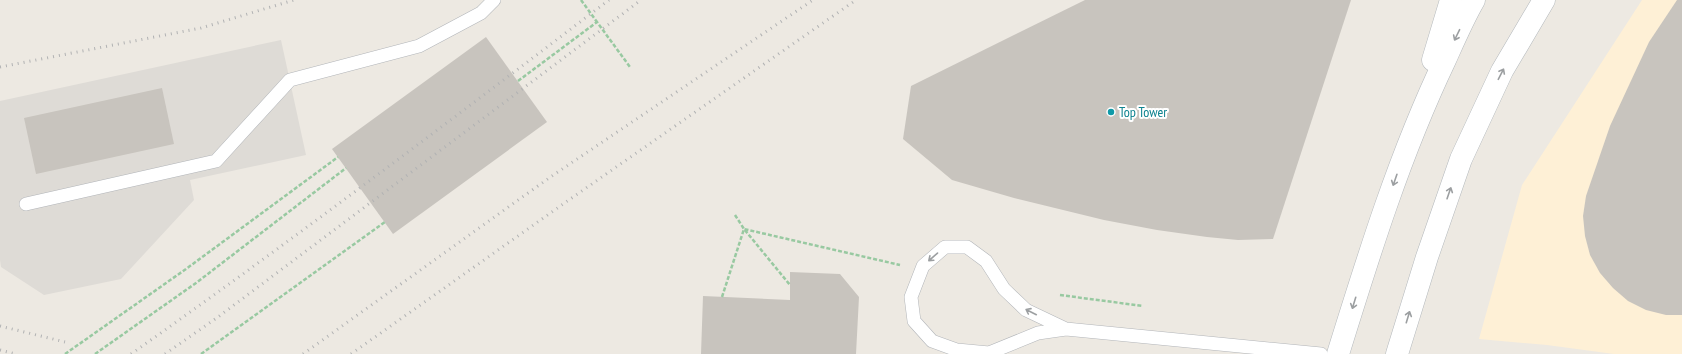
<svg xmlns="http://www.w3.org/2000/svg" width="1682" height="354" font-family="'PT Sans Narrow',sans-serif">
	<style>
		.commercial { fill: #fef0d6 }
		.industrial { fill: #dedbd6 }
		.building { fill: #c8c4be }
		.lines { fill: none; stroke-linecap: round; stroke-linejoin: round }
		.lane-casing { stroke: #b2b5b9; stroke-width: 14 }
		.secondary-casing { stroke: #b3b8bc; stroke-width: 23 }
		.path { stroke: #98c9a1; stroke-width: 2.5; stroke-dasharray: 4 2; stroke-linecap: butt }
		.lane { stroke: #fff; stroke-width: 13 }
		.secondary { stroke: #fff; stroke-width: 22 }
		.rail { stroke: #b1b2b3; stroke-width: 3; stroke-dasharray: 1 5; stroke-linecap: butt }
		.path-bridge { stroke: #98c9a1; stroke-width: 2.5; stroke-dasharray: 4 2; stroke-linecap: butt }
		.oneway { stroke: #9c9fa1 }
		.culture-dot { fill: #0f9aa8; stroke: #fff; stroke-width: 1.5 }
		.labels { text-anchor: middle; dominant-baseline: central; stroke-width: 4; stroke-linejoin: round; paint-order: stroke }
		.culture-label { font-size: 14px; fill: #0d838f; stroke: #fff; text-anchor: start }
	</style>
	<rect width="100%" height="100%" fill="#ede9e2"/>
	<polygon class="commercial" points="1642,0 1682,0 1682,354 1614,354 1547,345 1479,339 1522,185"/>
	<polygon class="industrial" points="281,40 306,155 190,180 194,200 121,279 44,295 1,267 0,260 0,101"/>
	<g class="building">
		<polygon points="1085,0 1351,0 1273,239 1238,240 1207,237 1157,230 1104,220 1014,198 952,180 903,139 911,86"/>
		<polygon points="1677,0 1682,0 1682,315 1666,315 1646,310 1628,301 1613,288 1600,273 1590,255 1585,236 1583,216 1586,196 1610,126 1649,42"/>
		<polygon points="486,37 547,122 393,234 332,149"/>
		<polygon points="162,88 174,144 36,174 24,118"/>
		<polygon points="790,272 840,274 859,297 856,354 701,354 703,296 790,300"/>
	</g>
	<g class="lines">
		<g class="lane-casing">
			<g id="lane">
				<polyline points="26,204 216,161 290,80 419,46 481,13 494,0"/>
				<polyline points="1066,329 1026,310 1004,289 986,261 967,247 945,247 923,266 911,297 914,321 932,341 957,350 989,353 1038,333 1066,329 1321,354"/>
			</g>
		</g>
		<g class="secondary-casing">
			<g id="secondary">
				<polyline points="1433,60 1451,0"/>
				<path d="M1338,354C1369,254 1400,154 1445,60C1454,40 1463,19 1474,0"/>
				<polyline points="1397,354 1427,257 1461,159 1502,71 1544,0"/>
			</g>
		</g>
		<g class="path">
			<polyline points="581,0 597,22"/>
			<polyline points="518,81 597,22 630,67"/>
			<polyline points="735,215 744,229 790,285"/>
			<polyline points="1060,295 1143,306"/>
			<polyline points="722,297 744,229 900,265"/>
			<polyline points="201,354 385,222"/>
		</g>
		<use href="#lane" class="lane"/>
		<use href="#secondary" class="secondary"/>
		<g class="rail">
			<polyline points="0,67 201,28 294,0"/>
			<polyline points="0,326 65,342"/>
			<polyline points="0,350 16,354"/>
			<path d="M131,354C293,240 451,120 609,0"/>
			<polyline points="165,354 218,317 641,0"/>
			<polyline points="303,354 549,178 813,0"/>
			<polyline points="351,354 566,202 856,0"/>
		</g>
		<g class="path-bridge">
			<polyline points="65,354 186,269 338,157"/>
			<polyline points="95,354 196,283 346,168"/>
		</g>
	</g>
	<defs><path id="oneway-shaft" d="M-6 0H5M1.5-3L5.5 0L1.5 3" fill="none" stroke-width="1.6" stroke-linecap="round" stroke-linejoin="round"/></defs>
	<g class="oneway">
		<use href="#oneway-shaft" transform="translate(1457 35) rotate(116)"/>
		<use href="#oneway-shaft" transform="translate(1501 74) rotate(-63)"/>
		<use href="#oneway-shaft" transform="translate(1395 180) rotate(109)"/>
		<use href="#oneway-shaft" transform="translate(1449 193) rotate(-71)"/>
		<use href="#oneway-shaft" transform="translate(933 257) rotate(139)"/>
		<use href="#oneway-shaft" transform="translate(1354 303) rotate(107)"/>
		<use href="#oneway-shaft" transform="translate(1031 312) rotate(-153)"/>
		<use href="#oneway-shaft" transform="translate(1408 317) rotate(-73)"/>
	</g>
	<circle class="culture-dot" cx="1111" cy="112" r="4"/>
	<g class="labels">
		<g class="culture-label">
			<text x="1119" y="112">Top Tower</text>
		</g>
	</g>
</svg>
